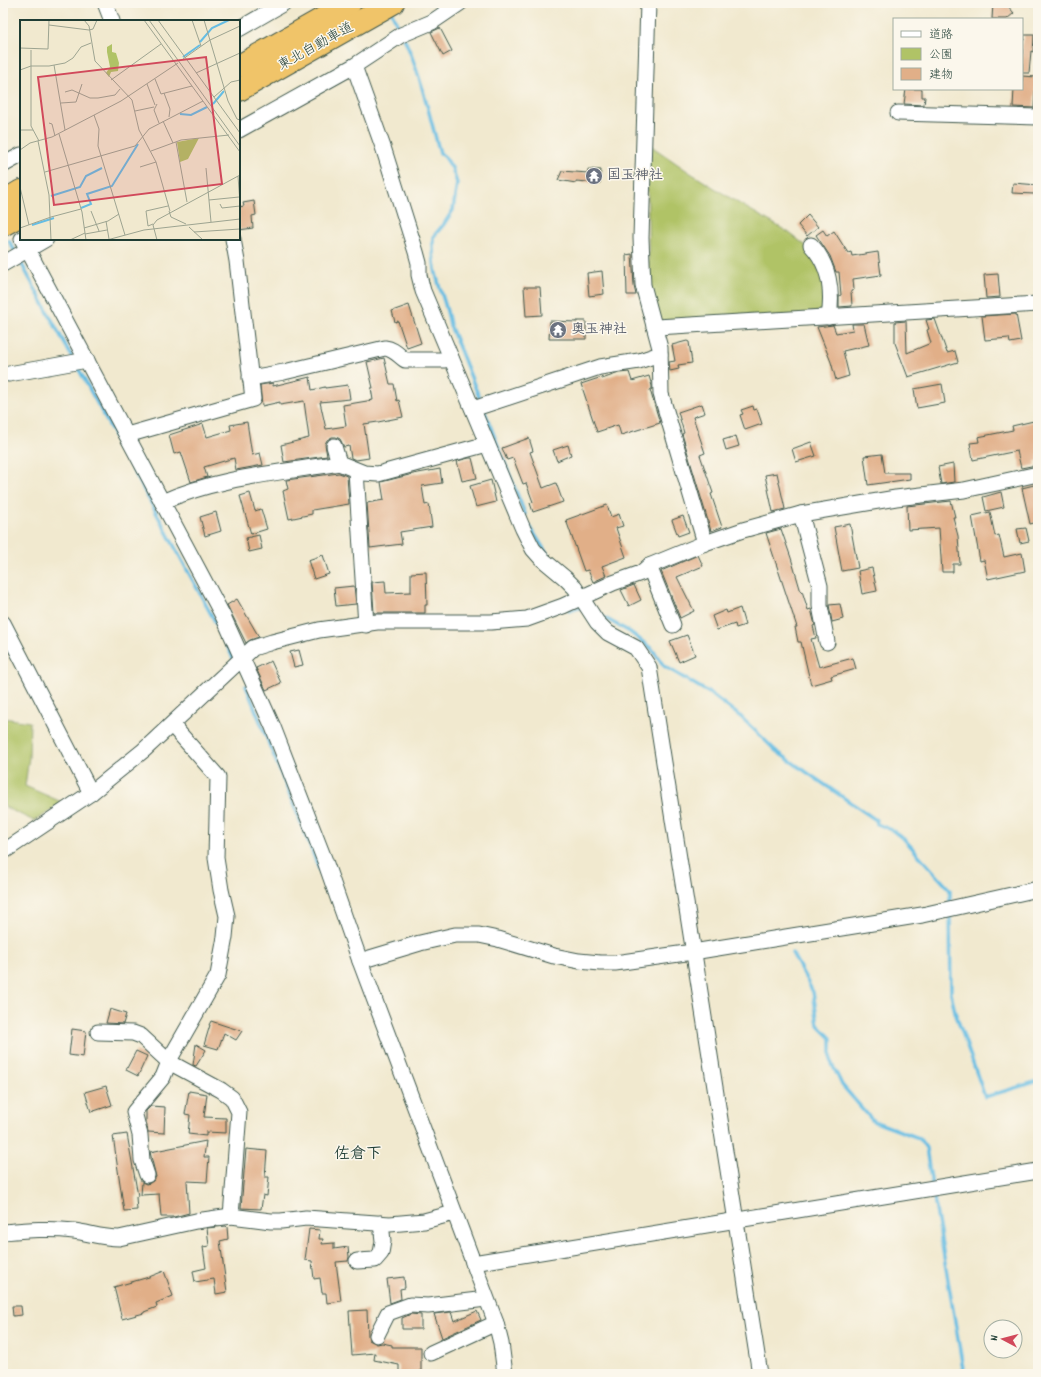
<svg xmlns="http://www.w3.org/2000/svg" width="1041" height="1377" font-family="Dekko,'Klee One',sans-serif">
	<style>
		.green { fill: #b0c366; stroke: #68804d }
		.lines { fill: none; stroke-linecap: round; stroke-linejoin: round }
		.stream { stroke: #66bde3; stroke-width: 3.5 }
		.building { fill: #e1af88 }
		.minor-casing { stroke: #3e574b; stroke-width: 17 }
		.highway-casing { stroke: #3e574b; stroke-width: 24 }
		.minor { stroke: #fff; stroke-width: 15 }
		.highway { stroke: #f0c469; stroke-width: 22 }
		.labels { text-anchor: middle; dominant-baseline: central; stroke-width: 3; stroke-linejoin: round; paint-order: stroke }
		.street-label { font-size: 14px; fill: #1f3d34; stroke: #fbf7ec }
		.worship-label { font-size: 14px; font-weight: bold; fill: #5b616d; stroke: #fbf7ec; text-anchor: start }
		.quarter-label { font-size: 16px; font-weight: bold; fill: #1f3d34; stroke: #fbf7ec }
		.inset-river { fill: none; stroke: #66bde3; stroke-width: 2 }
		.inset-road { fill: none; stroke: #9da491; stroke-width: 1 }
		.view { fill: #d1495b; fill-opacity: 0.15; stroke: #d1495b; stroke-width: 2 }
		.inset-edge { fill: none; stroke: #1f3d34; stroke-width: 2 }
	</style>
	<rect width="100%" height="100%" fill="#fbf7ec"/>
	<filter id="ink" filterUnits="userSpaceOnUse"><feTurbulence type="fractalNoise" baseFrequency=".025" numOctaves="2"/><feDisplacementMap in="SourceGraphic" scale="8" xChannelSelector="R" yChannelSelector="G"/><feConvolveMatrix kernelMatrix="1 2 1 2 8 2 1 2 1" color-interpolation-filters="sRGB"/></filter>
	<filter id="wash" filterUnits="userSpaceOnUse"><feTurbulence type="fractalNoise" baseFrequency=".012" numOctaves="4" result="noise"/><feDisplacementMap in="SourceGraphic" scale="16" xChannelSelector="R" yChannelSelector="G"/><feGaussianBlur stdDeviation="0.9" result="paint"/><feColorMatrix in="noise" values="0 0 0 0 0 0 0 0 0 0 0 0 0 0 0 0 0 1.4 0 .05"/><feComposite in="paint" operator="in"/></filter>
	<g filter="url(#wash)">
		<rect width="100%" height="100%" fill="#f1e9cf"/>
		<g class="green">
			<polygon points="647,143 689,172 740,204 788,232 805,245 825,280 824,314 658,323 649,288"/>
			<polygon points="3,718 30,722 29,757 25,786 64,803 34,821 5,807 3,804"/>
		</g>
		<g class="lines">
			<g class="stream">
				<polyline points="392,13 400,31"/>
				<path d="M404,38C421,75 429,115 440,153L445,157L452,168L457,183L453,210L444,224L433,237C433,245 433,254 434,262C436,283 447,304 450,325L481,402"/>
				<polyline points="9,241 16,253"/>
				<polyline points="19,259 73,359"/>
				<polyline points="77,366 219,629 234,660"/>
				<polyline points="484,410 525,514"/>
				<polyline points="530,527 547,554"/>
				<polyline points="569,611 582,607"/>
				<polyline points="600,613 603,617 630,632 652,649 664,666 711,694 741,717 776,751 876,820 877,824 892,830 905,840 950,890 950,905"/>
				<polyline points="246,686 324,881"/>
				<polyline points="950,913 951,993 955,1012 985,1097 1038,1081"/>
				<polyline points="792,953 813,992 818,1025 831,1038 831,1062 842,1085 873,1121 919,1138 926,1148 932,1186"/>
				<polyline points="933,1192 964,1374"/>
			</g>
		</g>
		<g id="blocks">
			<g class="building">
				<polygon points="993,3 1005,3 1014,13 1007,19 992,19"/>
				<polygon points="440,28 452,51 443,56 431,32"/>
				<polygon points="1024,35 1034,35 1033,52 1031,51 1029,73 1022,73 1022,40 1024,40"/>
				<polygon points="1022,76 1036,77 1034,108 1013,107 1014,89 1022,89"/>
				<polygon points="906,89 922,89 922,97 925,97 924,105 904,104"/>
				<polygon points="588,169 601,170 600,183 576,181 576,183 558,180 562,171 588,173"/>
				<polygon points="1013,183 1038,185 1038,193 1034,194 1012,193"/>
				<polygon points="254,201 256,215 252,216 253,228 239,230 239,207 244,206 243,203"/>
				<polygon points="808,215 818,227 807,236 798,225"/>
				<polygon points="823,230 827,236 834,231 848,253 851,252 852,256 878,252 881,275 853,279 854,290 851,291 852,306 839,307 839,296 841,295 839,272 836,272 830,256 816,235"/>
				<polygon points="632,254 634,286 636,295 627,295 626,255"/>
				<polygon points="602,271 604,294 589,296 587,273"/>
				<polygon points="998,274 1000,297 986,298 984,275"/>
				<polygon points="524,287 540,287 542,315 526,316"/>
				<polygon points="409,305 421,343 407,348 398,321 395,322 392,311"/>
				<polygon points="1016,314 1021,341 1010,343 1009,338 985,340 982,316"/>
				<polygon points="935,319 947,353 955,351 958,362 908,377 895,343 895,322 906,321 907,353 931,343 927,330 929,329 926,320"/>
				<polygon points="550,321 577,322 577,321 586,321 586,339 549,339"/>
				<polygon points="852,324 864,324 869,345 843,351 849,376 836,380 831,362 817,327 833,325 836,333 853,330"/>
				<polygon points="687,341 689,342 692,363 678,365 679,369 670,371 669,362 675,361 672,345"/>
				<polygon points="384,358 390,384 394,384 397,401 399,400 403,417 378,422 364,424 369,458 356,460 351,458 349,446 344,447 340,439 336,437 332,437 327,440 325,444 327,456 284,462 281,445 309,438 304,401 280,405 280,402 262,406 260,385 273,383 273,386 310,377 312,390 325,387 325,388 348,385 350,399 320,402 326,429 346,426 343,405 373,400 371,388 373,388 367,362"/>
				<polygon points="629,372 632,381 649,376 652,386 652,389 650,390 660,423 621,435 618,425 597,432 581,384 602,377 602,379 619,373"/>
				<polygon points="942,384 945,403 917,408 914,389"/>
				<polygon points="702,404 705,413 693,417 705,453 700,455 713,493 711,494 722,527 711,531 682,434 684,433 678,412"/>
				<polygon points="753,406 754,410 757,409 762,424 745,430 740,415 743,414 741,410"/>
				<polygon points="1038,420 1038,461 1035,461 1036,465 1021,468 1017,451 973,460 970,443 979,442 978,437 1013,430 1012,426"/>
				<polygon points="247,422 252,455 260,453 263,465 236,470 234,458 204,467 207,477 191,482 181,452 174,454 169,435 203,424 207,437 231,430 230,425"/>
				<polygon points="736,436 739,446 726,450 723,440"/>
				<polygon points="529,438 533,451 530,452 543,488 556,483 563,502 533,512 530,503 533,502 526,483 523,484 513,458 507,460 502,448"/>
				<polygon points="811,442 816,456 796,462 792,449"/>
				<polygon points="568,445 571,455 557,461 553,450"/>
				<polygon points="882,454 885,473 910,473 910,479 868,485 864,456"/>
				<polygon points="469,458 472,458 477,478 462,481 457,461"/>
				<polygon points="953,464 954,482 941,484 938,467"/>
				<polygon points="440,469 442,483 422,486 425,505 429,504 432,527 400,532 402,544 370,548 367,503 384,500 381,482 413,474"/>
				<polygon points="339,473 347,476 349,504 312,510 312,514 289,519 283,491 288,489 286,480"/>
				<polygon points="777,473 785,509 773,512 765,475"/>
				<polygon points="491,480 496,502 476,507 470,486"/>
				<polygon points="1038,484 1038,522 1030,524 1022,488"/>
				<polygon points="1001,492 1004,507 986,511 983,497"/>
				<polygon points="250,493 255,511 261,509 267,529 251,534 240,496"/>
				<polygon points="951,501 955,517 953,517 958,536 960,564 953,564 953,572 942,572 939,528 908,530 907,506"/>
				<polygon points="607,505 611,517 619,514 623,526 616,528 626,557 602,566 606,576 593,582 588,570 584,571 566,520"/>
				<polygon points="216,512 221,531 205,536 200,517"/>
				<polygon points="990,512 995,536 999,535 1004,557 1022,553 1025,571 988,579 984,560 980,561 972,516"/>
				<polygon points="683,516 689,532 678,536 672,520"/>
				<polygon points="850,524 858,568 842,571 834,527"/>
				<polygon points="1026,528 1029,541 1020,543 1017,529"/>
				<polygon points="781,529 791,558 801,592 802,591 808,610 811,609 815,625 813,626 816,638 811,639 819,667 853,658 856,669 831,676 832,679 811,685 801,642 798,642 795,627 797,627 766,533"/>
				<polygon points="259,535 262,549 249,552 246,538"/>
				<polygon points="323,555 329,574 314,579 308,560"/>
				<polygon points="698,555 703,566 677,577 694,611 680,618 661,571"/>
				<polygon points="872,568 877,591 862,594 858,571"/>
				<polygon points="426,572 427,605 425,605 425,613 374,613 372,582 385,581 386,593 411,592 411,573"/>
				<polygon points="634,585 641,600 629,606 621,590"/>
				<polygon points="354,586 356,604 336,606 334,588"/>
				<polygon points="237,599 259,637 250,640 246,643 227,605"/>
				<polygon points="840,604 843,619 832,622 829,605"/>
				<polygon points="740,608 745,625 736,628 735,624 717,630 712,616 726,610 727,613"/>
				<polygon points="687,635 695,655 679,662 670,641"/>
				<polygon points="299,650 303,665 294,667 290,652"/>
				<polygon points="271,661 281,683 266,690 256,668"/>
				<polygon points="110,1009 126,1014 123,1024 106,1023"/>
				<polygon points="211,1021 226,1026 242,1031 236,1040 224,1033 218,1049 204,1045 210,1025 209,1025"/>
				<polygon points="72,1029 86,1031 83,1057 69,1055"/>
				<polygon points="196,1044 206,1050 196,1066 193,1065"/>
				<polygon points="136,1051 147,1056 138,1076 126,1070"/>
				<polygon points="106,1086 112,1105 91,1112 85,1092"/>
				<polygon points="189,1091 207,1094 204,1117 226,1118 226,1133 206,1132 206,1136 188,1134 190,1115 185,1114"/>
				<polygon points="151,1106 165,1107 164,1133 148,1132 146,1121 146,1111"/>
				<polygon points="127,1134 138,1196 136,1197 137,1210 124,1211 113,1136"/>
				<polygon points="206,1141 204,1157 209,1157 207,1182 187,1181 189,1213 174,1217 161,1217 159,1194 141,1195 142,1182 146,1184 150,1183 153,1181 156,1177 150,1152"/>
				<polygon points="246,1149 267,1151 265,1177 269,1177 267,1196 263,1195 261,1209 241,1208"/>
				<polygon points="226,1226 227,1227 228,1239 220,1241 227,1292 216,1294 214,1279 195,1282 193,1271 206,1268 203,1247 209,1246 207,1228"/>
				<polygon points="309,1229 320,1230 319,1239 323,1239 322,1244 334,1243 334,1249 348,1247 349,1257 348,1261 336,1262 341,1301 327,1303 326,1293 322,1293 320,1278 314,1279 312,1261 305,1260"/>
				<polygon points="164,1271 173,1296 156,1303 157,1307 144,1312 144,1313 122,1319 114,1287 149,1277"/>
				<polygon points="404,1277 405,1288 400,1289 401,1299 390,1303 387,1279"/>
				<polygon points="12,1306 21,1306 22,1315 13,1316"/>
				<polygon points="367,1310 368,1336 369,1340 377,1344 382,1343 392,1345 392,1347 421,1347 421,1374 399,1374 399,1365 374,1360 375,1353 352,1355 349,1311"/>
				<polygon points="477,1311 481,1320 442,1338 434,1314 451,1312 454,1321"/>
				<polygon points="411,1314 421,1315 421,1329 402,1329 402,1318"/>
			</g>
		</g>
	</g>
	<g filter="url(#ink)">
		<use href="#blocks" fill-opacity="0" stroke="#3e574b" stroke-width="1"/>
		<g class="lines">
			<g class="minor-casing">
				<g id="minor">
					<polyline points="105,3 112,21"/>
					<polyline points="648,3 641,238 643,285 660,348 661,394 705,543"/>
					<polyline points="239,29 284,3"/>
					<polyline points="354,66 383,147 416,252 419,263 419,275 423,291 523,529 533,549 541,558 565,578 575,588 597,622 608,633 636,648 649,667 760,1374"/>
					<polyline points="898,113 1038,117"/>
					<polyline points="239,130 354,66 401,35 432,22 460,3"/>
					<polyline points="3,165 21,155"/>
					<polyline points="22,239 223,616 273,727 325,861 360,961 496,1323 501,1343 505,1374"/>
					<path d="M811,245C829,264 833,291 829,317"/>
					<polyline points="3,264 46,239"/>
					<polyline points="654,326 657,327 1038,304"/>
					<polyline points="9,374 87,360"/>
					<path d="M250,378L284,372L385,348C394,349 398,355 405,360H445L451,358"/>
					<polyline points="473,409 600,367 639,361 660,354"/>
					<polyline points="127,435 253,399 237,261 233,239"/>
					<polyline points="334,446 339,463 364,473 378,474 487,444"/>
					<polyline points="356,471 366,625"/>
					<path d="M162,502C218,477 280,473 339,463"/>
					<polyline points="801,514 820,586 820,606 827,642"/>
					<polyline points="649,566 673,625"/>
					<polyline points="3,623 91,793"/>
					<polyline points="3,852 91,793 144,750 253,648 272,642 319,630 377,622 491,622 527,619 563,606 613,583 641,573 649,566 705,543 743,530 801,514 896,498 964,490 1038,474"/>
					<polyline points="360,961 420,943 455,935 479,935 498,939 554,956 579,961 600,963 615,963 693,952 922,915 1038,889"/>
					<polyline points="98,1032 133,1033 141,1036 169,1062 221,1090 232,1098 239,1112 231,1216"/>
					<polyline points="147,1175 142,1160 140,1135 134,1112 163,1077 171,1057 218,975 225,937 227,916 221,890 216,858 218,777 172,725"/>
					<path d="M3,1232C27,1230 50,1228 74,1231C89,1233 103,1238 119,1238L196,1221L231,1216L271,1221H281L306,1218L390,1224L424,1221L454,1213"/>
					<polyline points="357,1261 375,1260 381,1253 383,1241 381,1223"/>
					<polyline points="473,1263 1038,1171"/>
					<polyline points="377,1335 388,1313 410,1305 428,1306 486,1299"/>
					<polyline points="431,1353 496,1323"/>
				</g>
			</g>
			<g class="highway-casing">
				<g id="highway">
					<polyline points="239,66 350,3"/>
					<polyline points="239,90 393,3"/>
					<polyline points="3,202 21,191"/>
					<polyline points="3,225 21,215"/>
				</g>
			</g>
			<use href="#minor" class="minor"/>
			<use href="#highway" class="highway"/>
		</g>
	</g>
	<defs>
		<g id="temple-disc" transform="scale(0.9)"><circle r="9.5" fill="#6b7280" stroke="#fbf7ec"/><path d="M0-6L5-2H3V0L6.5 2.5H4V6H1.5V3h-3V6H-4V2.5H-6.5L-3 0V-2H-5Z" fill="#fff"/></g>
	</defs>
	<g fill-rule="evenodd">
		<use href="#temple-disc" x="594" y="176"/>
		<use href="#temple-disc" x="558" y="330"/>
	</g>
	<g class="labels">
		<g class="street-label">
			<text transform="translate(316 47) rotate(-29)">東北自動車道</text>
		</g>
		<g class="worship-label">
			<text x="607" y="176">国玉神社</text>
			<text x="571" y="330">奥玉神社</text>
		</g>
		<g class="quarter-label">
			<text x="358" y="1154">佐倉下</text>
		</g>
	</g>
	<g transform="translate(20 20)">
		<rect width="220" height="220" fill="#f1e9cf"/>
		<path d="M92,24V32L96,33L99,43L98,51L91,52L89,57L86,53L90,47L87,32V27ZM179,118L168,139L160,142L157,122Z" fill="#b0c366"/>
		<path class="inset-river" d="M180,22L192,8L209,0M163,37L180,25M193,84L204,71M160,94L171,95L187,87M31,176L60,167L66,156L82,148M61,188L71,184L67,174L92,166L118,124M12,205L34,198"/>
		<path class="inset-road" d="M64,0L69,6L75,41L112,80L119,110L136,142L150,191M124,0L220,132M129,0L220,126M138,0L220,113M172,0L181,26M184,0L208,81L217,99L220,100M29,5L69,10L73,9L77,0M0,28L28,29L29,0M11,30V106L19,121M163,39L190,20L220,6M34,45L45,110M0,50L11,46H29L45,43L53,38L61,27L71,23M176,53L220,33M135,59L141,74L172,66M91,60L141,24M127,64L135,85M45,72L52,70L70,78H78L95,75L100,69M144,73L150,89L149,97M194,77L211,62L220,60M41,83L56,82L62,64M137,84L134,90L139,103M115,91L134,87M74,95L79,109L78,126L105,215M143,101L153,123M29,103L32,104L35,116M0,110H13M39,114L62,192L66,220M18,121L29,175L31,220M156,122L167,182M0,130L10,123L32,117L101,81L158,43M131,131L161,120L209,115M120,147L136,142M186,148L191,202M25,152L115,126L129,109L183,81M218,156L220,184M0,167L9,205M189,180L219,177M200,184L202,188L220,186M71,191L79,211M149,191L151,197L166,204M31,197L61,189M86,201L89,219M133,204L128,206L126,191L148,186M169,207L183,220M0,208L31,197M64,208L88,201L99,194M174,212L220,209M65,214L87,210M50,220L65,213M87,220L124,210L220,199M137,220L133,205L137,200L220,155"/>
		<path class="view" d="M186,37L202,164L34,185L18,57Z"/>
		<rect width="220" height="220" class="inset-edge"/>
	</g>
	<rect width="1041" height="1377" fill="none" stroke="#fbf7ec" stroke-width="16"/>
	<rect x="893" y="18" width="130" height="72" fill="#fbf7ec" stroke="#a3ada2"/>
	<rect x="901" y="31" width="20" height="6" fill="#ffffff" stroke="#a3ada2"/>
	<text x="929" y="38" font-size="12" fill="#1f3d34">道路</text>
	<rect x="901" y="48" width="20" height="12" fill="#b0c366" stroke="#a3ada2"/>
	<text x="929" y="58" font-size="12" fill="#1f3d34">公園</text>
	<rect x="901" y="68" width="20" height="12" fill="#e1af88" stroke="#a3ada2"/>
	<text x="929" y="78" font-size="12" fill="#1f3d34">建物</text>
	<g transform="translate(1003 1339) rotate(277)"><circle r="19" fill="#fbf7ec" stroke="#a3ada2"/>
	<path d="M0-3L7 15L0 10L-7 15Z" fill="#d1495b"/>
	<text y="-6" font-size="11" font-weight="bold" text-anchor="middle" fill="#1f3d34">N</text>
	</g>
</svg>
